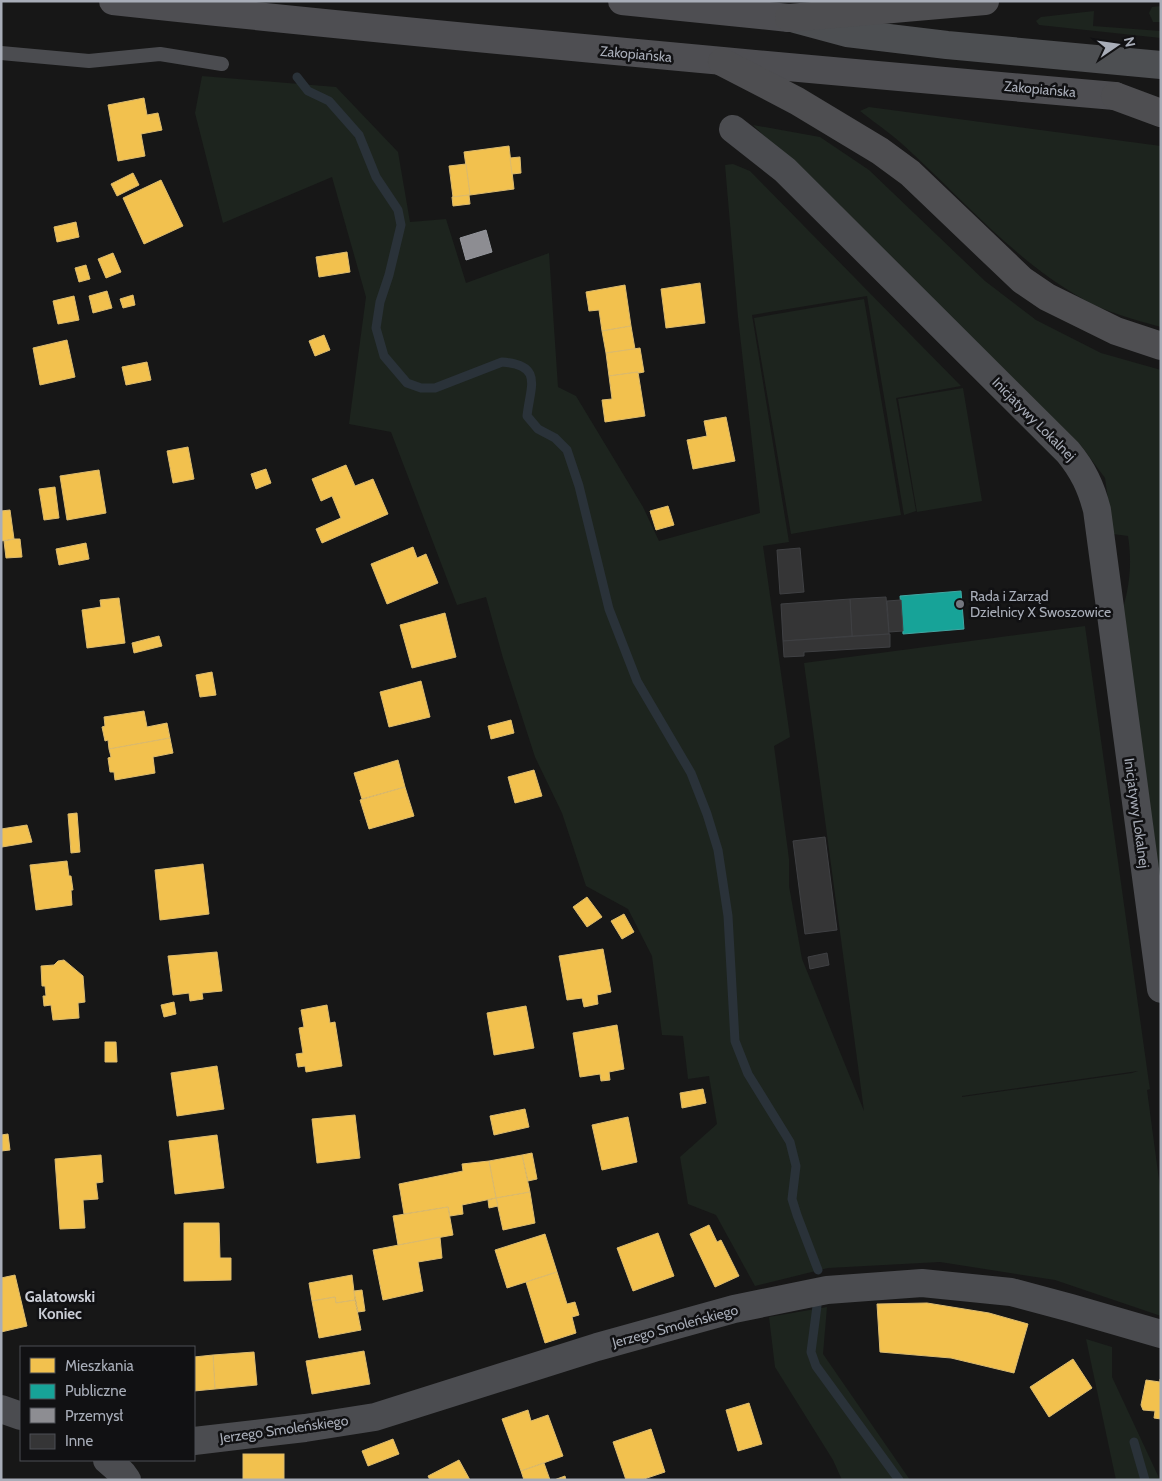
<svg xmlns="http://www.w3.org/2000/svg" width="1162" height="1481" font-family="Cabin,sans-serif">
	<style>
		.green { fill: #1d241e; fill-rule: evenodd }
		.homes { fill: #f2c14e; stroke: #dcbb6e }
		.public { fill: #17a398; stroke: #42a6a2 }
		.industry { fill: #8d8d92; stroke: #95979d }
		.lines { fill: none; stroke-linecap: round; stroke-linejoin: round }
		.stream { stroke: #2a3239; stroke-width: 9 }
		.building { fill: #353536; stroke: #3f4043 }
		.service { stroke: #4b4c50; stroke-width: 14 }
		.minor { stroke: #4b4c50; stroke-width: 28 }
		.primary { stroke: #4d4f52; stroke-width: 28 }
		.trunk { stroke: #4e4e52; stroke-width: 28 }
		.motorway { stroke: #4e4e51; stroke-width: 28 }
		.poi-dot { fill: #757880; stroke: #111113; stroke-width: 2 }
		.labels { text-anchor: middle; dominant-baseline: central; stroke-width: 5; stroke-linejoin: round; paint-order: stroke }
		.street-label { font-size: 14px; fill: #a8adb8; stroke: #111113 }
		.poi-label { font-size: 14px; fill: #a8adb8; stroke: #111113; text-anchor: start }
		.neighbourhood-label { font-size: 15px; font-weight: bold; fill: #c9ccd4; stroke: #111113 }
	</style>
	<rect width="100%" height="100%" fill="#171717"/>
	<g class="green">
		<polygon points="1161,6 1161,22 1153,22 1149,13 1152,7"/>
		<polygon points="1094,11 1093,26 1161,31 1161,38 1039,25 1036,21 1041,17"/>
		<path d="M202,76L336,87L398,152L410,222L446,219L466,283L549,253L558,387L576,396L643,507L659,541L760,513L738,317L725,165L733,164L750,171L961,386L896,398L916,511L904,515L867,296L752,315L789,542L763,546L790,737L774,746L789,859V886L802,959L864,1111L804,663L1085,626L1149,1083L1150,1089L1147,1090L1161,1195V1316L1055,1280L940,1262L828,1268L755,1286L716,1215L688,1204L680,1157L717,1124L709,1076L688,1079L683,1036L662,1035L652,956L628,909L586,886L562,813L535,757L503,658L486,597L457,605L391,432L349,424L366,297L332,177L223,223L195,113ZM1138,1071L1132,1073L962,1097V1096Z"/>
		<path d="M869,107L1161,146V327C1135,320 1106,312 1083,299C1017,262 968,205 913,154C897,138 878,125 860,111Z"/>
		<path d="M753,125L820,137L869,170L985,281L1036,320L1101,353L1161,370V886L1123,609C1130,583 1132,563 1128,536L1113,534L1105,478L1082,447Z"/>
		<polygon points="864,299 901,515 791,534 754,318"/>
		<polygon points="963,388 982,501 917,512 898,399"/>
		<polygon points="827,1307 823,1354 910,1480 842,1480 833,1460 775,1367 769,1317"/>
		<polygon points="1086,1339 1112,1347 1112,1377 1160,1480 1116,1480"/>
	</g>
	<g class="homes">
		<polygon points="144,98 147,115 158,113 162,130 141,134 145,156 118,161 108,105"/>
		<polygon points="509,146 514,189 470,195 464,152"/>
		<polygon points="520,157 521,173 512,174 510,158"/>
		<polygon points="466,164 470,195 453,197 449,166"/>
		<polygon points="133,173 139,185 117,196 111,184"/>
		<polygon points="161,180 183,226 144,244 123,198"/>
		<polygon points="469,195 470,204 453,206 452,197"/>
		<polygon points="76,222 79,237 57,242 54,227"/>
		<polygon points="347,252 350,272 319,277 316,257"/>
		<polygon points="113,253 121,272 106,278 98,259"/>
		<polygon points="86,265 90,279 79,282 75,268"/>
		<polygon points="700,283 705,323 666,328 661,289"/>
		<polygon points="625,285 631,326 602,331 599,310 589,311 586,292"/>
		<polygon points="107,291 112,308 93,313 89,296"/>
		<polygon points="133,295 135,305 123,308 120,299"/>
		<polygon points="74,296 79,320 58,324 53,301"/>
		<polygon points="631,326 635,349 606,353 602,331"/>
		<polygon points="324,335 330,350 315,356 309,341"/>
		<polygon points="67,340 75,377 40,385 33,348"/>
		<polygon points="640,348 644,372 639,373 638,372 609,376 606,353"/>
		<polygon points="147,362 151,380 126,385 122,367"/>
		<polygon points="638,372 645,416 605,422 602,400 612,399 609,376"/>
		<polygon points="726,417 735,461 693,469 687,440 707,436 704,421"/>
		<polygon points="188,447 194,479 173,483 167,451"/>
		<polygon points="346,465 355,486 373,479 388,514 322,543 316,529 341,518 332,496 321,501 312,479"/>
		<polygon points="266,469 271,483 256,489 251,474"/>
		<polygon points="99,470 106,513 67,520 60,476"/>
		<polygon points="55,487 59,518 44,520 39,489"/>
		<polygon points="668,506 674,525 656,530 650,511"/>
		<polygon points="10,510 14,539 1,541 1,511"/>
		<polygon points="14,539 20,539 22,557 6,558 4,541"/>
		<polygon points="86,543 89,559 59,565 56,549"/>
		<polygon points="413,547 417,558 426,554 438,583 387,604 371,564"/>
		<polygon points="119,598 125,643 87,648 82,610 101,607 100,600"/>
		<polygon points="445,613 456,657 412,668 400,625"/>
		<polygon points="159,636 162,646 134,653 132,643"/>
		<polygon points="212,672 216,695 200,697 196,675"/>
		<polygon points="421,681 430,717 389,727 380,692"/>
		<polygon points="144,711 147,727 167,723 170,738 109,749 108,740 105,741 102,727 105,726 104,717"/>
		<polygon points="511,720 514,733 491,739 488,726"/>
		<polygon points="170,738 173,753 153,757 155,773 115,780 114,772 110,772 108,758 111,757 109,749"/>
		<polygon points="398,760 405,787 362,799 354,773"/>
		<polygon points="534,770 542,796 515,803 508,777"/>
		<polygon points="405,787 414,816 369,829 360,800"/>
		<polygon points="77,813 80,852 71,853 68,814"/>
		<polygon points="27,825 32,842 2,847 1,829"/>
		<polygon points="67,861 69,876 71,876 73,890 71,890 72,905 36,910 30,865"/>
		<polygon points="203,864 209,914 160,920 155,870"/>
		<polygon points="587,897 602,917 587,927 573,907"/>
		<polygon points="624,914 634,932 622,939 611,921"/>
		<polygon points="603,949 611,992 597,995 598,1004 584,1007 582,998 567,1000 559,956"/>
		<polygon points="217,952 222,991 202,993 203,999 190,1001 189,993 173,995 168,956"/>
		<polygon points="64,960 83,976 85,1002 78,1003 79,1018 53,1020 51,1005 44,1006 43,996 46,996 45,986 42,986 41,966 54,965 58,961"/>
		<polygon points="174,1002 176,1014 164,1017 161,1005"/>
		<polygon points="327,1005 330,1023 335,1022 342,1066 306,1072 305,1066 298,1067 296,1054 303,1053 299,1028 304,1027 301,1010"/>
		<polygon points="526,1006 534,1048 494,1055 487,1013"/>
		<polygon points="617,1025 624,1069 609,1072 610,1080 601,1081 600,1074 580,1077 573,1033"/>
		<polygon points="105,1042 116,1042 117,1062 105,1062"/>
		<polygon points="217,1066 224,1109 177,1116 171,1073"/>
		<polygon points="703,1089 706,1103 682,1108 680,1093"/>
		<polygon points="525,1109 529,1127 494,1135 490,1116"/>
		<polygon points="355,1115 360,1158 317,1163 312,1119"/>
		<polygon points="628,1117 637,1162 602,1170 592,1125"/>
		<polygon points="8,1134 10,1150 1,1151 1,1135"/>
		<polygon points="217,1135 224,1188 175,1194 169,1141"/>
		<polygon points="532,1153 537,1179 528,1181 522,1155"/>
		<polygon points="101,1155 103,1182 96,1183 98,1199 83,1200 85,1228 60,1229 55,1159"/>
		<polygon points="522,1155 530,1192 496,1198 489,1161"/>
		<polygon points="489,1161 496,1198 462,1205 463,1214 450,1216 448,1207 404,1214 399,1184 463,1171 462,1164"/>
		<polygon points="530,1192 535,1223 503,1230 496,1198"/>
		<polygon points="496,1198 498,1206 489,1208 488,1200"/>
		<polygon points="448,1207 453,1235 398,1245 393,1216"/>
		<polygon points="184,1223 219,1223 220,1258 231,1258 231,1280 184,1281"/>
		<polygon points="709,1225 717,1242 721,1240 739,1276 715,1287 690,1234"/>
		<polygon points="658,1233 674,1276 633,1291 617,1248"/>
		<polygon points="545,1234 557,1272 507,1288 495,1250"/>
		<polygon points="440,1237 442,1258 418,1262 423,1291 383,1300 373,1250"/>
		<polygon points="557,1272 567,1304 575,1302 579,1315 572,1317 576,1333 545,1343 526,1282"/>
		<polygon points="15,1275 27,1326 1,1332 1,1278"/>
		<polygon points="352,1275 355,1300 336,1303 335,1297 312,1301 309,1283"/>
		<polygon points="362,1290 365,1311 358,1312 354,1291"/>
		<polygon points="335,1297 336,1303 355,1300 361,1330 319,1338 312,1301"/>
		<polygon points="927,1303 989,1313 1028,1324 1014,1373 951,1358 880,1352 877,1304"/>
		<polygon points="364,1351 370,1384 312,1394 306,1361"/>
		<polygon points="254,1352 257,1385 215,1389 213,1355"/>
		<polygon points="213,1355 215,1389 194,1391 194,1357"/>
		<polygon points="1073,1359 1092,1388 1049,1417 1030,1387"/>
		<polygon points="1160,1379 1161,1379 1161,1419 1154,1418 1155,1411 1143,1410 1141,1405 1146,1380 1160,1382"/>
		<polygon points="749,1403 762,1444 738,1451 726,1410"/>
		<polygon points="528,1410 531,1421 548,1415 563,1456 521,1471 502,1419"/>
		<polygon points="651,1429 665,1472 641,1480 626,1480 613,1442"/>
		<polygon points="393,1439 399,1454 368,1466 362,1451"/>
		<rect x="243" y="1454" width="41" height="26"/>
		<polygon points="459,1460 470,1480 430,1480 428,1476"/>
		<polygon points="544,1463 550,1480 524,1480 521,1471"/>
		<polygon points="565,1476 566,1480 554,1480"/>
	</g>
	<polygon class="public" points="961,591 964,629 903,634 900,596"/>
	<polygon class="industry" points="486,230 492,252 466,260 460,238"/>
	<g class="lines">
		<g class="stream">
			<path d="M297,77L308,91L329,101L359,135L376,177L398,210L401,225L389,275L380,302L376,328L384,356L407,383L421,388H435L502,362C544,365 530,387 527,416L538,429L555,438L567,450L579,486L609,609L637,681L691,773L707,814L718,850L728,916L735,1041L748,1074L790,1142L796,1166L792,1199L797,1215L818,1270"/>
			<polyline points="817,1306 811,1352 816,1366 899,1480"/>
			<polyline points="1134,1442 1145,1480"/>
		</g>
	</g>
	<g class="building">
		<polygon points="800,548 804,592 780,594 777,550"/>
		<polygon points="886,597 889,634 852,636 850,599"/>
		<polygon points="850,599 852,636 783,641 781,604"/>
		<polygon points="901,600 903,631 889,632 887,601"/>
		<polygon points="890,634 890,647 804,652 804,656 784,657 783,641"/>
		<polygon points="825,837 837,930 805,934 793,841"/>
		<polygon points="827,953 829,965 810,969 808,957"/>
	</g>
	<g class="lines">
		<polyline class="service" points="1,53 89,61 160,54 222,64"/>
		<g class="minor">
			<path d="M733,129L785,170L1068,452C1083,470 1091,487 1097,510L1161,989"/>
			<polyline points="1,1409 21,1416"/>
			<polyline points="194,1441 305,1428 375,1417 597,1347 734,1309 827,1290 922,1283 1011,1292 1071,1308 1161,1334"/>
			<polyline points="107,1460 122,1473 127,1480"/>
		</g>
		<polyline class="primary" points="795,19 847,33 947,45 1161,65"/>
		<g class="trunk">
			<path d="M113,1C446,37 781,67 1115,96"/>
			<polyline points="622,1 789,18"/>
		</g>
		<g class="motorway">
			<polyline points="789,18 985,1"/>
			<polyline points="722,62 797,101 880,151 910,173 1022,280 1047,297 1116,331 1161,346"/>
			<polyline points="1115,96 1161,113"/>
		</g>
	</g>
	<circle class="poi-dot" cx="960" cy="604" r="5"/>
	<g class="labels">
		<g class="street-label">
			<text transform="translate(636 54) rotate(5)">Zakopiańska</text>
			<text transform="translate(1040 89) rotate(5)">Zakopiańska</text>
			<text transform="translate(1034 419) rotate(45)">Inicjatywy Lokalnej</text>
			<text transform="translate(1137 813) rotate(82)">Inicjatywy Lokalnej</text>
			<text transform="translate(675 1326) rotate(-15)">Jerzego Smoleńskiego</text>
			<text transform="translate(284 1429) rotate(-8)">Jerzego Smoleńskiego</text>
		</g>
		<g class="poi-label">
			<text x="970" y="596">Rada i Zarząd<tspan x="970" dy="16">Dzielnicy X Swoszowice</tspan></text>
		</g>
		<g class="neighbourhood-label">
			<text x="60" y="1297">Galatowski<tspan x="60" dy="17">Koniec</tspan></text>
		</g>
	</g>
	<rect width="1162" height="1481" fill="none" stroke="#a8adb8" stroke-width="5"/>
	<rect x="20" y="1346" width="175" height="115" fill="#111113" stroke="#4d4f55"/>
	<rect x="30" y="1358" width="25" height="15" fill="#f2c14e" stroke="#4d4f55"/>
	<text x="65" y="1371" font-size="15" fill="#a8adb8">Mieszkania</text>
	<rect x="30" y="1384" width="25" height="15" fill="#17a398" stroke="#4d4f55"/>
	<text x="65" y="1396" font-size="15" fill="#a8adb8">Publiczne</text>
	<rect x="30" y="1408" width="25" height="15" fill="#8d8d92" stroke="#4d4f55"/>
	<text x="65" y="1421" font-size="15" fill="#a8adb8">Przemysł</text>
	<rect x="30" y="1434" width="25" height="15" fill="#353536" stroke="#4d4f55"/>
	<text x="65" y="1446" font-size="15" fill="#a8adb8">Inne</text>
	<g transform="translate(1117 45) rotate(77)" stroke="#111113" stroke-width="4" paint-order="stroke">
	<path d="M0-4L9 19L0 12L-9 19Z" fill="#a8adb8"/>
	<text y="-8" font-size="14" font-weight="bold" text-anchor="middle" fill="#a8adb8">N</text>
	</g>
</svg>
